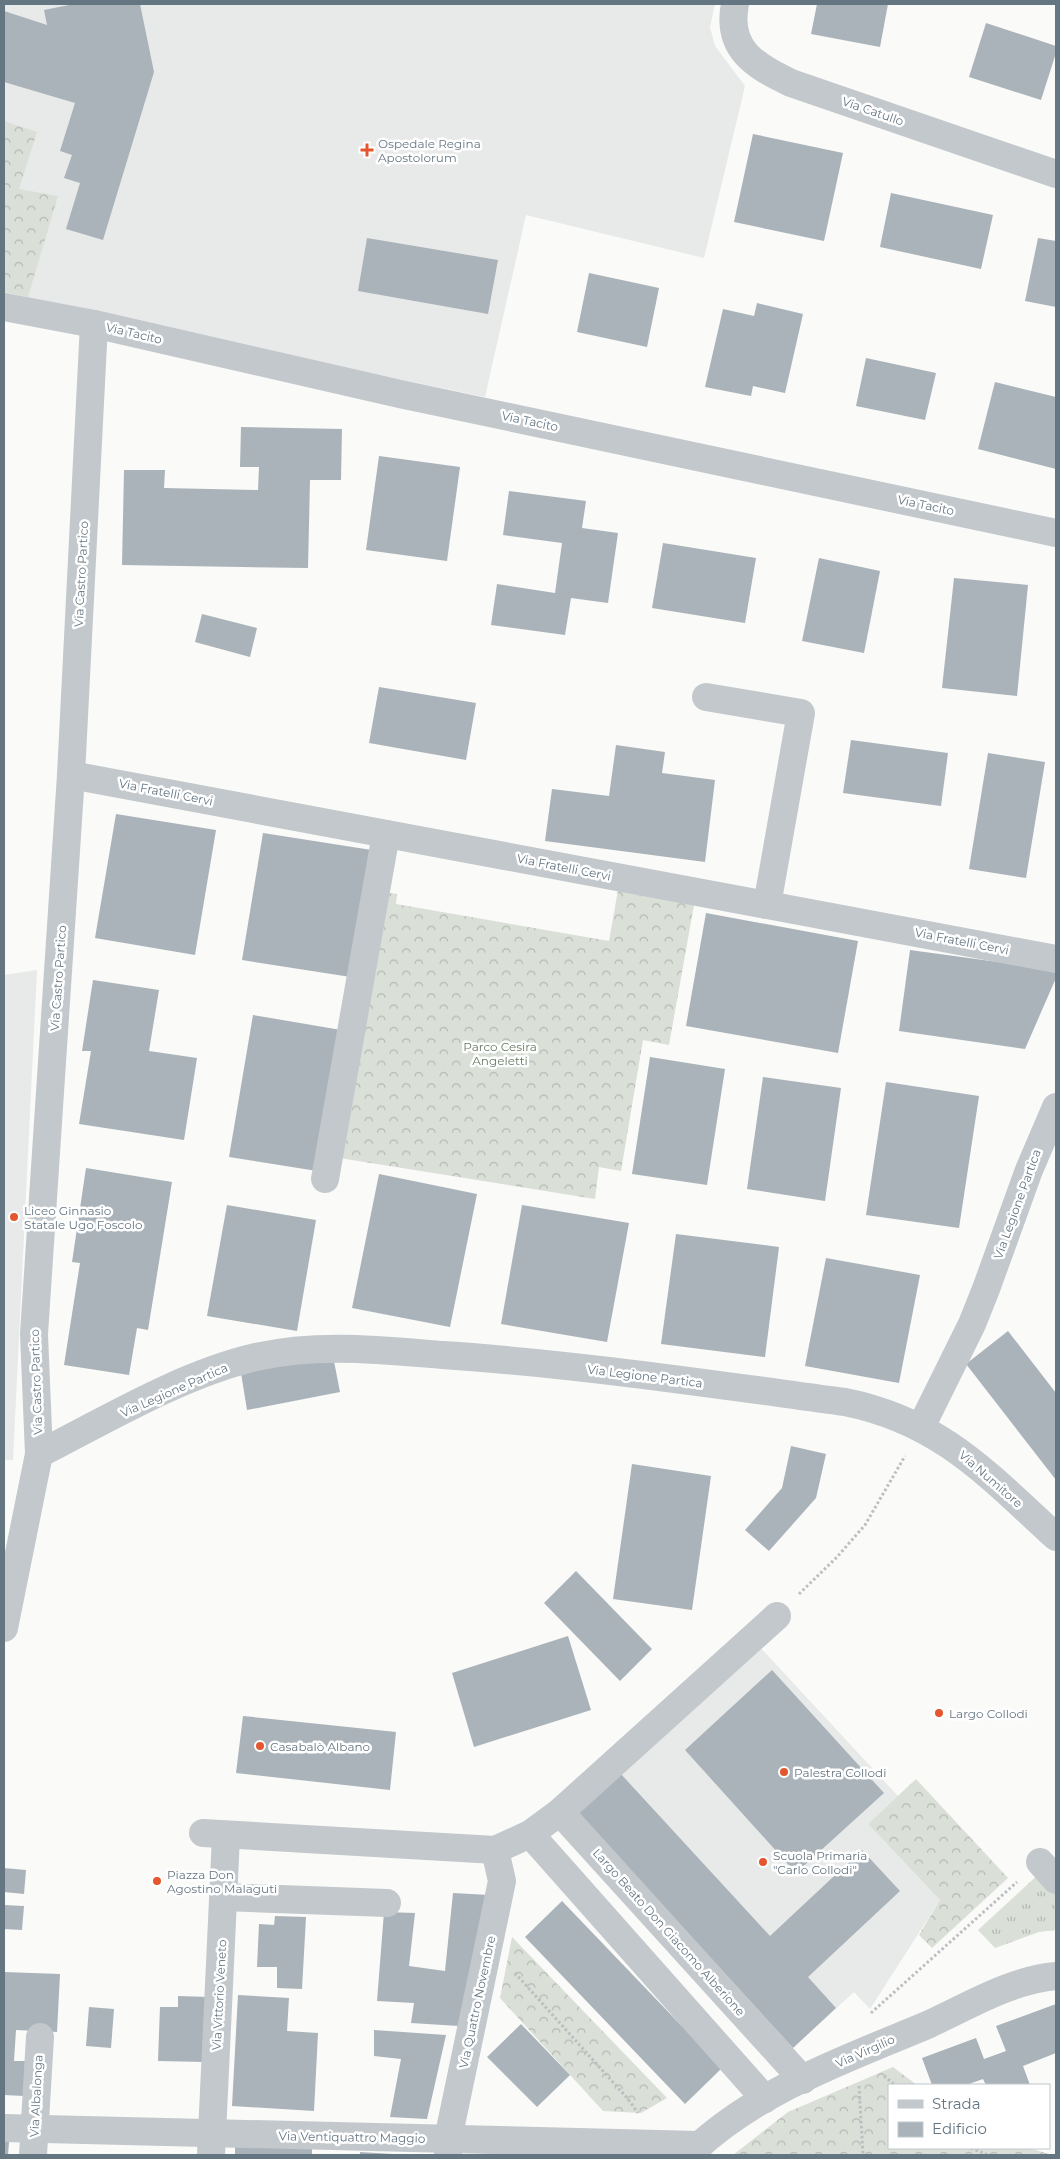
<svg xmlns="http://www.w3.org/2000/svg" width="1060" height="2159" font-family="Montserrat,sans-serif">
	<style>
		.built { fill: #e8e9e9 }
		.grass { fill: url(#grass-tufts) }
		.forest { fill: url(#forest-crowns) }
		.building { fill: #aab3b9 }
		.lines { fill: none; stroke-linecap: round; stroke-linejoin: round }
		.path { stroke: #bbbfc2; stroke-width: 3; stroke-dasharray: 2.5 2.5; stroke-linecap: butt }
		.minor { stroke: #c3c8cc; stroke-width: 28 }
		.poi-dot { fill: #e4572e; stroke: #fff; stroke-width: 2 }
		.labels { text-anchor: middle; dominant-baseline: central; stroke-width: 5; stroke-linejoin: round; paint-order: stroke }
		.street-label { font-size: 12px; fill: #657683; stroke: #fff }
		.poi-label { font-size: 12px; fill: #657683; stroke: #fff; text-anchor: start }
		.park-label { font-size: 12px; fill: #687a64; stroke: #fff }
	</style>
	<defs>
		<pattern id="grass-tufts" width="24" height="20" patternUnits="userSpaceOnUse" patternTransform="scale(1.25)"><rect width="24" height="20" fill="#dadfd7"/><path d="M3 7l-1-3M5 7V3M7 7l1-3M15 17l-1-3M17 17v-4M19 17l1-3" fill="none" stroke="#b4b9b4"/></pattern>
		<pattern id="forest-crowns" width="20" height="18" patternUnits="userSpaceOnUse" patternTransform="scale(1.25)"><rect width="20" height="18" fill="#dadfd7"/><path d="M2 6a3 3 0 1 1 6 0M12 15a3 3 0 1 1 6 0" fill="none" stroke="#b4b9b4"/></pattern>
	</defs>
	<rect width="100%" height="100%" fill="#fafaf8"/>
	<g class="built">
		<polygon points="4,4 715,4 710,27 715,46 745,86 704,258 526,215 485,397 4,297"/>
		<polygon points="37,970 13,1460 4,1460 4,975"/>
		<polygon points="760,1647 898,1796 868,1824 940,1900 870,2009 854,1992 793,2048 577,1812"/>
	</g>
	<polygon class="grass" points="1040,1873 1056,1890 1056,1930 1039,1932 995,1948 978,1930"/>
	<g class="forest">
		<polygon points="4,121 37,132 19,189 58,196 28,297 4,292"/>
		<polygon points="618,890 694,905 669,1045 643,1040 621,1171 599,1167 595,1199 333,1157 381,892 397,894 396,904 609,941"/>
		<polygon points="916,1779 1008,1878 932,1948 919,1935 940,1900 868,1824"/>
		<polygon points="512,1937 667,2098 641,2113 603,2111 500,1998"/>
		<polygon points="893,2067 917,2085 889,2085 889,2148 1029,2148 1052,2155 733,2155 788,2112"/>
	</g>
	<g class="building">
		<polygon points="74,4 140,4 154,72 103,240 66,229 80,183 64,178 72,155 60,151 75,103 4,82 4,11 47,25 44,10"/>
		<polygon points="817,4 888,4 880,47 811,34"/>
		<polygon points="986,23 1056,46 1056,53 1041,100 969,77"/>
		<polygon points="753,134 843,153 824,241 734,222"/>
		<polygon points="891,193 993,215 981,269 880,247"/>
		<polygon points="367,238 498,260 488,314 358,291"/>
		<polygon points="1038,238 1056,241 1056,307 1025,301"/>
		<polygon points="589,273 659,288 647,347 577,332"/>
		<polygon points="757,303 803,314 785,393 753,386 751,396 705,387 723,309 754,316"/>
		<polygon points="866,358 936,373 925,420 856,406"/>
		<polygon points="995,382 1056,397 1056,469 978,449"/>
		<polygon points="241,427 342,429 341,480 310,480 308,568 122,565 124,470 165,470 164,488 258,490 259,467 240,467"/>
		<polygon points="379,456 460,467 447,561 366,550"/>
		<polygon points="509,491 586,501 582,528 618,533 608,603 571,598 565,635 491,625 497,584 555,593 562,543 503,535"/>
		<polygon points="663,543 756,558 745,623 652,608"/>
		<polygon points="819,558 880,571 864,653 802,641"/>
		<polygon points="954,578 1028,585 1017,696 942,688"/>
		<polygon points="202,614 257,628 250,657 195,642"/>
		<polygon points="379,687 476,703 466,760 369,743"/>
		<polygon points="851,740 948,753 941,806 843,793"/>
		<polygon points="616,745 665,752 662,773 715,780 705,862 545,841 552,789 609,796"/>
		<polygon points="988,753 1045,762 1026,878 969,869"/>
		<polygon points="116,814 216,830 195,955 95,938"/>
		<polygon points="263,833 378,851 357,978 242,960"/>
		<polygon points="706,913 858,941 838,1053 686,1026"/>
		<polygon points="910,950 1056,970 1056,978 1025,1049 899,1031"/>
		<polygon points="93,980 159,990 149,1051 197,1058 184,1140 79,1124 91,1051 82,1051"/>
		<polygon points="253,1015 341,1030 317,1171 229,1157"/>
		<polygon points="650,1057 725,1069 707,1185 632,1174"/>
		<polygon points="763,1077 841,1088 825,1201 747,1189"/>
		<polygon points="886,1082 979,1096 959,1228 866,1215"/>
		<polygon points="86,1168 172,1182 148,1330 137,1328 129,1375 64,1365 80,1263 72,1262"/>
		<polygon points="379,1174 477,1194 450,1327 352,1308"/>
		<polygon points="227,1205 316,1220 297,1331 207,1316"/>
		<polygon points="522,1205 629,1223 607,1342 501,1324"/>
		<polygon points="676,1234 779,1247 765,1357 661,1344"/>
		<polygon points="826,1258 920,1275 899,1383 805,1366"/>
		<polygon points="1008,1331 1056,1393 1056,1480 966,1364"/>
		<polygon points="333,1356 340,1392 247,1410 241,1373"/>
		<polygon points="791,1446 826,1454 816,1498 769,1551 745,1530 782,1488"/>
		<polygon points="632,1464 711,1476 692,1610 613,1599"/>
		<polygon points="576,1571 652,1649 620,1681 544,1603"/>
		<polygon points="568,1636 591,1710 474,1747 452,1673"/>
		<polygon points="772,1670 884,1793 796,1873 685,1750"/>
		<polygon points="243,1716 396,1732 390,1790 236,1773"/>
		<polygon points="620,1773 770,1936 862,1850 900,1891 808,1977 836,2008 793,2048 577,1812"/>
		<polygon points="4,1868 26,1870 24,1894 4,1892"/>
		<polygon points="453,1893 489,1895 459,2026 411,2023 414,2003 377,2001 384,1912 415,1913 409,1966 445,1971"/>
		<polygon points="562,1901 722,2068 685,2104 525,1937"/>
		<polygon points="4,1905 24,1906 22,1930 4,1929"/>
		<polygon points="275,1916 306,1917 302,1989 277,1988 277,1967 257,1967 259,1924 274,1925"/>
		<polygon points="4,1972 60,1974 57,2032 16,2030 14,2061 25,2061 24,2096 4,2095"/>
		<polygon points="238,1995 289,1998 287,2031 318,2033 314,2111 232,2106"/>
		<polygon points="178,1996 208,1997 206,2062 158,2061 160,2007 178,2007"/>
		<polygon points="1056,2004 1056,2053 1023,2066 1030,2085 986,2085 983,2079 966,2085 932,2085 922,2058 976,2038 984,2059 1006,2051 996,2026"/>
		<polygon points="89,2007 114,2009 111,2048 86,2046"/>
		<polygon points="521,2024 570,2075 537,2107 487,2057"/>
		<polygon points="374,2030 446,2035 427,2119 390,2117 401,2059 374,2056"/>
		<polygon points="235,2141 312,2143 312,2155 235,2155"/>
		<polygon points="4,2142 9,2142 8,2155 4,2155"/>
		<polygon points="360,2152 393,2154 393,2155 360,2155"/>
	</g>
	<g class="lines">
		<g class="path">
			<polyline points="799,1594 837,1557 865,1525 905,1456"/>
			<polyline points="515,1973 628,2099 638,2113"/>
			<polyline points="871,2013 1017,1882"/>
			<polyline points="884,2076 895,2085"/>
			<polyline points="859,2086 863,2155"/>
			<polyline points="971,2148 988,2155"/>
		</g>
		<g class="minor">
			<path d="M735,4C726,49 755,66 791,83L1056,174"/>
			<polyline points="4,307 94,324 400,394 1056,533"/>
			<polyline points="706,697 801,713 767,905"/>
			<polyline points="71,775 1056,959"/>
			<polyline points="325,1179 386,834"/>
			<polyline points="921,1427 972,1324 986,1289 1029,1170 1056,1107"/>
			<path d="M39,1454C106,1420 182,1374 256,1357C318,1343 380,1350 443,1355C577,1364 711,1384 845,1402C940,1421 987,1474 1056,1537"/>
			<polyline points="4,1628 39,1454 34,1334 71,775 94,324"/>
			<polyline points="560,1812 803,2080"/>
			<polyline points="203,1833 495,1850 530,1834 560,1812 777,1616"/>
			<polyline points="530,1834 765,2099"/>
			<polyline points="1040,1862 1056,1880"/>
			<polyline points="223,1897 387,1903"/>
			<polyline points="4,2128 699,2145"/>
			<polyline points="33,2155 40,2037"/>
			<polyline points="211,2155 226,1836"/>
			<polyline points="448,2155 448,2139 502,1881 495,1850"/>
			<path d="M689,2155C753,2092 843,2060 925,2026C967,2007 1010,1980 1056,1976"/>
		</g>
	</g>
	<g class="poi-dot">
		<path d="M364.5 142.5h5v5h5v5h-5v5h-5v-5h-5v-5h5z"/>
		<circle cx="14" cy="1217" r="5"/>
		<circle cx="939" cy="1713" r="5"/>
		<circle cx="260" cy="1746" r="5"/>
		<circle cx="784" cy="1772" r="5"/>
		<circle cx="763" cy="1862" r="5"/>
		<circle cx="157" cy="1881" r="5"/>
	</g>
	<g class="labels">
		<g class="street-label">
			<text transform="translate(873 111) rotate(19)">Via Catullo</text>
			<text transform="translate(134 333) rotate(13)">Via Tacito</text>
			<text transform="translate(530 421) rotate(12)">Via Tacito</text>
			<text transform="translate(926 505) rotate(12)">Via Tacito</text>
			<text transform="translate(81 574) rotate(-87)">Via Castro Partico</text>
			<text transform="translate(166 792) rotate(11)">Via Fratelli Cervi</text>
			<text transform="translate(564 867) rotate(11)">Via Fratelli Cervi</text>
			<text transform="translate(962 941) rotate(11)">Via Fratelli Cervi</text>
			<text transform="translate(58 978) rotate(-86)">Via Castro Partico</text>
			<text transform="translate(1017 1204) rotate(-70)">Via Legione Partica</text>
			<text transform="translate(645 1376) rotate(7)">Via Legione Partica</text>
			<text transform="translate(36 1382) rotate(-92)">Via Castro Partico</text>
			<text transform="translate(174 1390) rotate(-24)">Via Legione Partica</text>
			<text transform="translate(991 1479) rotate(41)">Via Numitore</text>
			<text transform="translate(669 1932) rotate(48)">Largo Beato Don Giacomo Alberione</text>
			<text transform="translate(219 1995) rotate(-87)">Via Vittorio Veneto</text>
			<text transform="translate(477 2002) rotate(-78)">Via Quattro Novembre</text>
			<text transform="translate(865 2051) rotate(-24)">Via Virgilio</text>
			<text transform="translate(36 2096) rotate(-87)">Via Albalonga</text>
			<text transform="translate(352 2137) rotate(1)">Via Ventiquattro Maggio</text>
		</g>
		<g class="poi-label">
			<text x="378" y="143">Ospedale Regina<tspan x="378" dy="14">Apostolorum</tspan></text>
			<text x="24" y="1210">Liceo Ginnasio<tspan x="24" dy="14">Statale Ugo Foscolo</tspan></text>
			<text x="949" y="1713">Largo Collodi</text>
			<text x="270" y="1746">Casabalò Albano</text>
			<text x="794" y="1772">Palestra Collodi</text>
			<text x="773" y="1855">Scuola Primaria<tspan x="773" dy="14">"Carlo Collodi"</tspan></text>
			<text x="167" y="1874">Piazza Don<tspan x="167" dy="14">Agostino Malaguti</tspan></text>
		</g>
		<g class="park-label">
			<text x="500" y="1046">Parco Cesira<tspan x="500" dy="14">Angeletti</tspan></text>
		</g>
	</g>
	<rect width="1060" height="2159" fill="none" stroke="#657683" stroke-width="10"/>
	<rect x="888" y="2084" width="162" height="65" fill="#ffffff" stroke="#c1c8cd"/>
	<rect x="898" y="2100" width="25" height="8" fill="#c3c8cc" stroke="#c1c8cd"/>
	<text x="932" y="2109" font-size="15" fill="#657683">Strada</text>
	<rect x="898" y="2122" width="25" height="15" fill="#aab3b9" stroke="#c1c8cd"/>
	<text x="932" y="2134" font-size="15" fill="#657683">Edificio</text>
</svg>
